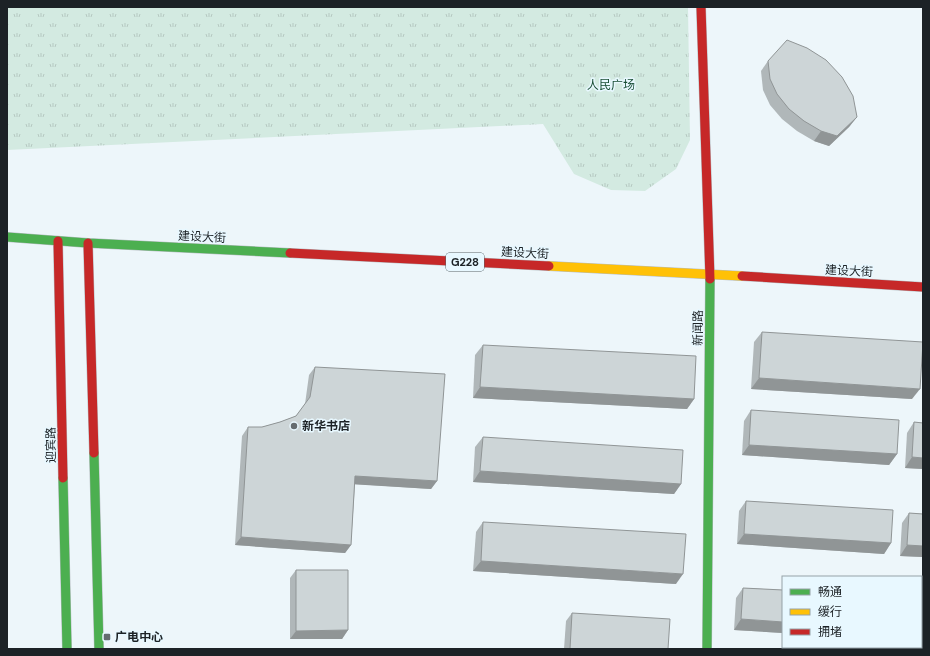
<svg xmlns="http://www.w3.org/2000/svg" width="930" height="656" font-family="'DM Sans','Noto Sans SC',sans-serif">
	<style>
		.park { fill: url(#park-tufts) }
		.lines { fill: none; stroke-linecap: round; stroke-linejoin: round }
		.fast-casing { stroke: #b5bcc0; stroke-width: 10 }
		.slow-casing { stroke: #b5bcc0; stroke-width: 10 }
		.jam-casing { stroke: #b5bcc0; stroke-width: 10 }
		.fast { stroke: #4caf50; stroke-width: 9 }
		.slow { stroke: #ffc107; stroke-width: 9 }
		.jam { stroke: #c62828; stroke-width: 9 }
		.wall { fill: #b0b7b9 }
		.shaded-wall { fill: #909596 }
		.building { fill: #cdd5d7; stroke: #909596 }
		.poi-dot { fill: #656c70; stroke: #e8f8ff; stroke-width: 1.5 }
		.labels { text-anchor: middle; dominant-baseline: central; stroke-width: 3; stroke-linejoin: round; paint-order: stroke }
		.shield { fill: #e8f8ff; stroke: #596267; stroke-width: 1 }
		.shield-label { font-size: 11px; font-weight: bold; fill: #1c2226 }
		.park-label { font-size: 12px; fill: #174c33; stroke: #e8f8ff }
		.street-label { font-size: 12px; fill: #1c2226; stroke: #e8f8ff }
		.poi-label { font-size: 12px; font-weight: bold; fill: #1c2226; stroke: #e8f8ff; text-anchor: start }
	</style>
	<defs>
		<pattern id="park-tufts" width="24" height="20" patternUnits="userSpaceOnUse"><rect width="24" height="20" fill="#d3eae1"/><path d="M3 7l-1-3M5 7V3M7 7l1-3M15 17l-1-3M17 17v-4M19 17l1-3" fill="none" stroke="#b5c8c1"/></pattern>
	</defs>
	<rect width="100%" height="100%" fill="#edf6fa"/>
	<polygon class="park" points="7,7 688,7 690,140 676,169 645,191 611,190 574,174 543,124 7,150"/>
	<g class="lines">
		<g class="fast-casing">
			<g id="fast">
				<polyline points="7,237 88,243 290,253"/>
				<polyline points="94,453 99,649"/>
				<polyline points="63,478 67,649"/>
				<polyline points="707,649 710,279"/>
			</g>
		</g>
		<g class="slow-casing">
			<polyline id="slow" points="549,266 742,276"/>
		</g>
		<g class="jam-casing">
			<g id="jam">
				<polyline points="701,7 710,279"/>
				<polyline points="58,241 63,478"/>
				<polyline points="88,243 94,453"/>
				<polyline points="290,253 549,266"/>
				<polyline points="742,276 923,287"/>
			</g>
		</g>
		<use href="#fast" class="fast"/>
		<use href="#slow" class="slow"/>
		<use href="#jam" class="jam"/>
	</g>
	<g class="wall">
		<polygon points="768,61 857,117 849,127 829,146 814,141 797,131 782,119 770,105 763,90 761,71"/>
		<polygon points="762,332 912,399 751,389 754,342"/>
		<polygon points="483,345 694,399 687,409 473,398 475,355"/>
		<polygon points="315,367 437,481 431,489 355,484 351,545 345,553 235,545 242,436 248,427 262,427 280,422 296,416 305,404 309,375"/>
		<polygon points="751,410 897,454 889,465 742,455 744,421"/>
		<polygon points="914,422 923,423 923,469 905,468 907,433"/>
		<polygon points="483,437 681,484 674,494 473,482 475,447"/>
		<polygon points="746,501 891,543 884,554 737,544 739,511"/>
		<polygon points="909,513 923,514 923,557 900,556 902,523"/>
		<polygon points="483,522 676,584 473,571 476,532"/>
		<polygon points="296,570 348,630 342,639 290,639 290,578"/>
		<polygon points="743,588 783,590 783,633 734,630 736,598"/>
		<polygon points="572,613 668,649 564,649 566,621"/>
	</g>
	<g class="shaded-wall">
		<polygon points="857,117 849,127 829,146 814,141 821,131"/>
		<polygon points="759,378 920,389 912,399 751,389"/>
		<polygon points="480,387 694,399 687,409 473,398"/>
		<polygon points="749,445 897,454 889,465 742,455"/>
		<polygon points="912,457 923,458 923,469 905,468"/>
		<polygon points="480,471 681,484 674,494 473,482"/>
		<polygon points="355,476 437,481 431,489 349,484"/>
		<polygon points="744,534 891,543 884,554 737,544"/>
		<polygon points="241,537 351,545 345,553 235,545"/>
		<polygon points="907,545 923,546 923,557 900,556"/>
		<polygon points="481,561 683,574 676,584 473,571"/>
		<polygon points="741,619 783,622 783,633 734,630"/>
		<polygon points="348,630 342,639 290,639 296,631"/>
		<rect x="921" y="631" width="2" height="11"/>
	</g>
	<g class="building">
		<polygon points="787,40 807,48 826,60 842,77 853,96 857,117 837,136 821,131 804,121 789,109 777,94 770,79 768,61"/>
		<polygon points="762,332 923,342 920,389 759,378"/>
		<polygon points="483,345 696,356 694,399 480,387"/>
		<polygon points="315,367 445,374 437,481 355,476 351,545 241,537 248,427 262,427 280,422 296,416 310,397"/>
		<polygon points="751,410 899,420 897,454 749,445"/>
		<polygon points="914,422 923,423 923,458 912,457"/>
		<polygon points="483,437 683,450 681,484 480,471"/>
		<polygon points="746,501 893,510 891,543 744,534"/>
		<polygon points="909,513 923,514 923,546 907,545"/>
		<polygon points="483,522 686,534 683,574 481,561"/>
		<polygon points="296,570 348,570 348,630 296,631"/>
		<polygon points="743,588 783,590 783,622 741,619"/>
		<rect x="921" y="597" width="2" height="34"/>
		<polygon points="572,613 670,619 668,649 570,649"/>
	</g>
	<g class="poi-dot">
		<circle cx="294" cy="426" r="4"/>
		<rect x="103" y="633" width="8" height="8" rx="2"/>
	</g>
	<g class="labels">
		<rect class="shield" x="446" y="253" width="38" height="18" rx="3"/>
		<g class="shield-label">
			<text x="465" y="262">G228</text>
		</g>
		<g class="park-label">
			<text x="611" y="85">人民广场</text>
		</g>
		<g class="street-label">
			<text transform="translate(202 237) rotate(3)">建设大街</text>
			<text transform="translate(525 253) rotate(3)">建设大街</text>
			<text transform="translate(849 271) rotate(3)">建设大街</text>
			<text transform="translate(698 328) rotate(-89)">新闻路</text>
			<text transform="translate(51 445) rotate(-91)">迎宾路</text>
		</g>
		<g class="poi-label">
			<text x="302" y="426">新华书店</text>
			<text x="115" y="637">广电中心</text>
		</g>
	</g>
	<rect width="930" height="656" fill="none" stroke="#1c2226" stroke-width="16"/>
	<rect x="782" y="576" width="140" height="72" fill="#e8f8ff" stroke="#96a2a8"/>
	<rect x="790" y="589" width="20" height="6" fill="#4caf50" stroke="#96a2a8"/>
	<text x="818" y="596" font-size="12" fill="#1c2226">畅通</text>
	<rect x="790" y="609" width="20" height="6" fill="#ffc107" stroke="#96a2a8"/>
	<text x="818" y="616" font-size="12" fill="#1c2226">缓行</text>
	<rect x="790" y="629" width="20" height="6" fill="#c62828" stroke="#96a2a8"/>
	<text x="818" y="636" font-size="12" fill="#1c2226">拥堵</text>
</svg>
